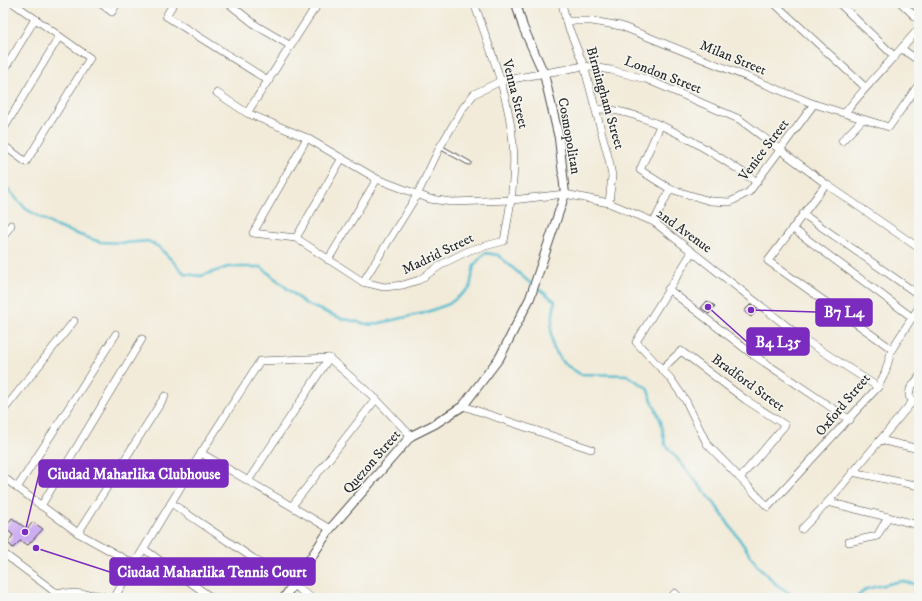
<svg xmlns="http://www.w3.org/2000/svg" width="922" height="601" font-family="'IM FELL DW Pica',serif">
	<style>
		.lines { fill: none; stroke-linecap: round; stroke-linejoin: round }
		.stream { stroke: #52bccf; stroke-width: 2.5 }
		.building { fill: #ceaef2 }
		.service-casing { stroke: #494845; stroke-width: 5 }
		.minor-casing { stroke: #494845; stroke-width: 8 }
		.tertiary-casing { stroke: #494845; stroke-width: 10 }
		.service { stroke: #fff; stroke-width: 3.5 }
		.minor { stroke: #fff; stroke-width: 7 }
		.tertiary { stroke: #fff; stroke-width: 8 }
		.labels { text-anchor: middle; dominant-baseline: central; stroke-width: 3; stroke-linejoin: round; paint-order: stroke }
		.street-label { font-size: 14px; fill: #2b2b2b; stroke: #f6f6f2 }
		.leader { fill: none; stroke: #7b2cbf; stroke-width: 1.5 }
		.callout-dot { fill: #7b2cbf; stroke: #f6f6f2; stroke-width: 1.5 }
		.callout { fill: #7b2cbf; stroke: #7b2cbf; stroke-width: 1.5 }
		.callout-label { font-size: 15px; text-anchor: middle; font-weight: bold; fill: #fff }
	</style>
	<rect width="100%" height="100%" fill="#f6f6f2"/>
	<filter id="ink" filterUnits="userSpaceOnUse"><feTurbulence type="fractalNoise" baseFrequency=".025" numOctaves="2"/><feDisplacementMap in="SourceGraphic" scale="8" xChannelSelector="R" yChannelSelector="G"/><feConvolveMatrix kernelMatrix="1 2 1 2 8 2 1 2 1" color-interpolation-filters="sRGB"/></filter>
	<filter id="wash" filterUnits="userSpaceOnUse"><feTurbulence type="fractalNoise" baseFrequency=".012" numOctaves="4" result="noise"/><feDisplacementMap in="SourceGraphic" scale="16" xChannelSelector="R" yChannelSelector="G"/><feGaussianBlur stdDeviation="0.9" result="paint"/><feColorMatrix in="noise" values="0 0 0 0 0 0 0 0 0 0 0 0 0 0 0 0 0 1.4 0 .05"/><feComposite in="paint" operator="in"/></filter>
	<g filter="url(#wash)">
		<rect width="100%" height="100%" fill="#f2ebd9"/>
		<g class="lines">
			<g class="stream">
				<polyline points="3,184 26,209 57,227 100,242 125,243 148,241 159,247 185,274 201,276 228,267 261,267 306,304 340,318 371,325 424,313 449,304 470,288 474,265 485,253 498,255 529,282 555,301 551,330 553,347 563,363 580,374 627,375 647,388 661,422 665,444 714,503 758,566 777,585 797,598"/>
				<polyline points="856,598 866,589 901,581 919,585"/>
			</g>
		</g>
		<g id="blocks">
			<g class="building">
				<polygon points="707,301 715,306 709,314 701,308"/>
				<polygon points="751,304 757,309 751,317 744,311"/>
				<polygon points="12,518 27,529 33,522 43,529 28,545 20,541 13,548 8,543 13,535 5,528"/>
			</g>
		</g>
	</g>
	<g filter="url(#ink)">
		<use href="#blocks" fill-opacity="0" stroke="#494845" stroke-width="1"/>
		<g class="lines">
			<g class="service-casing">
				<polyline id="service" points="440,147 469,163"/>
			</g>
			<g class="minor-casing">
				<g id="minor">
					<polyline points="100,3 112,12 117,3"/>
					<polyline points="174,3 166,16 269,81"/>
					<polyline points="228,3 257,26 291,46"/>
					<polyline points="304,3 315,9"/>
					<polyline points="318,3 247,113 307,138 377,179 430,199 452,202 512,200 565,194 609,203 654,222 802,338 878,387"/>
					<polyline points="562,3 566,21 584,66 609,160 612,176 609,203"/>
					<polyline points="774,3 865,87"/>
					<polyline points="839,3 895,57"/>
					<polyline points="901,3 919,20"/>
					<polyline points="3,5 4,3"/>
					<polyline points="566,21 592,21 621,26 814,104 889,127 919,84"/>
					<polyline points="902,49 919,61"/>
					<polyline points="3,72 35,19"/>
					<polyline points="217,93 247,113"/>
					<path d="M597,109C646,108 716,154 757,182"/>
					<path d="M845,113C868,83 895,57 919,28"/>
					<polyline points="660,126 640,170 670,189 710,201 730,202 749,192 814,104"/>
					<polyline points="3,130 59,37"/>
					<path d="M307,138L253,233L296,238L363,282L384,287L403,285L419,280L444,263L470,250L504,241C510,209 516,176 513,144C509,95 490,49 474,3"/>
					<polyline points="842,141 862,120"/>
					<polyline points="3,145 26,162 90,58 13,3"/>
					<polyline points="826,184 768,261 892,349"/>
					<polyline points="803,214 919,295"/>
					<polyline points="654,222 670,189"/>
					<polyline points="792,228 913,318"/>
					<polyline points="3,237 11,225"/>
					<polyline points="296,238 342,158"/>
					<polyline points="692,252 636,342 670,378 686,401 707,444 768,507 878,387 885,373 892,349 919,307"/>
					<polyline points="328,260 377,179"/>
					<polyline points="363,282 417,195 440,147 463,108 474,94 501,81 584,66 611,70 646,79 739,119 826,184 919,248"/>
					<polyline points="668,289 752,354 850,420"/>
					<polyline points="662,369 681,351 746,400 785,425 740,478"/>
					<polyline points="913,401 909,396 910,389 919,377"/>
					<polyline points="463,406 591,449"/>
					<polyline points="3,411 74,321"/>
					<polyline points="880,440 919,449"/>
					<polyline points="201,453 330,529"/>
					<polyline points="852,472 919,486"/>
					<polyline points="3,477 78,533 134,564"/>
					<polyline points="248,481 329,358"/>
					<polyline points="17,488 116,334"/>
					<polyline points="828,502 919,525"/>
					<polyline points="171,503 312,598"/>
					<polyline points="41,506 142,339"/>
					<polyline points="292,506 376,399"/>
					<polyline points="802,529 828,502 913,401"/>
					<polyline points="78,533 165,396"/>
					<polyline points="849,542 877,536 888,517"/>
					<polyline points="144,549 212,598"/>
					<polyline points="3,553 55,592"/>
					<polyline points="55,592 98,595 109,598"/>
					<polyline points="114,598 201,453 260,361 329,358 376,399 411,436"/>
					<polyline points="670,598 675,593 680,598"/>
				</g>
			</g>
			<g class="tertiary-casing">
				<polyline id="tertiary" points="284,598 330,529 411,436 435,424 463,406 500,357 530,298 565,194 559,138 544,74 523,27 516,3"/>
			</g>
			<use href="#service" class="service"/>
			<use href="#minor" class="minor"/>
			<use href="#tertiary" class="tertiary"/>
		</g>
	</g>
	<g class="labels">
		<g class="street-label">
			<text transform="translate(733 58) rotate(22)">Milan Street</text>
			<text transform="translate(663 75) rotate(21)">London Street</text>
			<text transform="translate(515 94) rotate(76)">Venna Street</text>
			<text transform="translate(605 98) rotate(74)">Birmingham Street</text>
			<text transform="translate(569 136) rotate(80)">Cosmopolitan</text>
			<text transform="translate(764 150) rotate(-53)">Venice Street</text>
			<text transform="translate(684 231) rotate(36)">2nd Avenue</text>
			<text transform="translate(438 254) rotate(-26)">Madrid Street</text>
			<text transform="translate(748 383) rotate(36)">Bradford Street</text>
			<text transform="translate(843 405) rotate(-50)">Oxford Street</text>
			<text transform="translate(372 462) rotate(-49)">Quezon Street</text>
		</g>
	</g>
	<path class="leader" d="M751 310L816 312M708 307L747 342M25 532L39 474M36 548L110 572"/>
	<g class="callout-dot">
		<circle cx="751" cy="310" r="4"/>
		<circle cx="708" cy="307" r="4"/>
		<circle cx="25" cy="532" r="4"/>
		<circle cx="36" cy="548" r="4"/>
	</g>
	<g class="callout">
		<rect x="816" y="299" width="56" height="27" rx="4"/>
		<rect x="747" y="328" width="62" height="27" rx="4"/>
		<rect x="39" y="460" width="189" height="27" rx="4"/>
		<rect x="110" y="558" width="205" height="27" rx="4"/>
	</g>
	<g class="callout-label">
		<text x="844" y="317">B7 L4</text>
		<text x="778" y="347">B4 L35</text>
		<text x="134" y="479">Ciudad Maharlika Clubhouse</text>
		<text x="212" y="577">Ciudad Maharlika Tennis Court</text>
	</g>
	<rect width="922" height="601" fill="none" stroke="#f6f6f2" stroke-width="16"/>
</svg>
